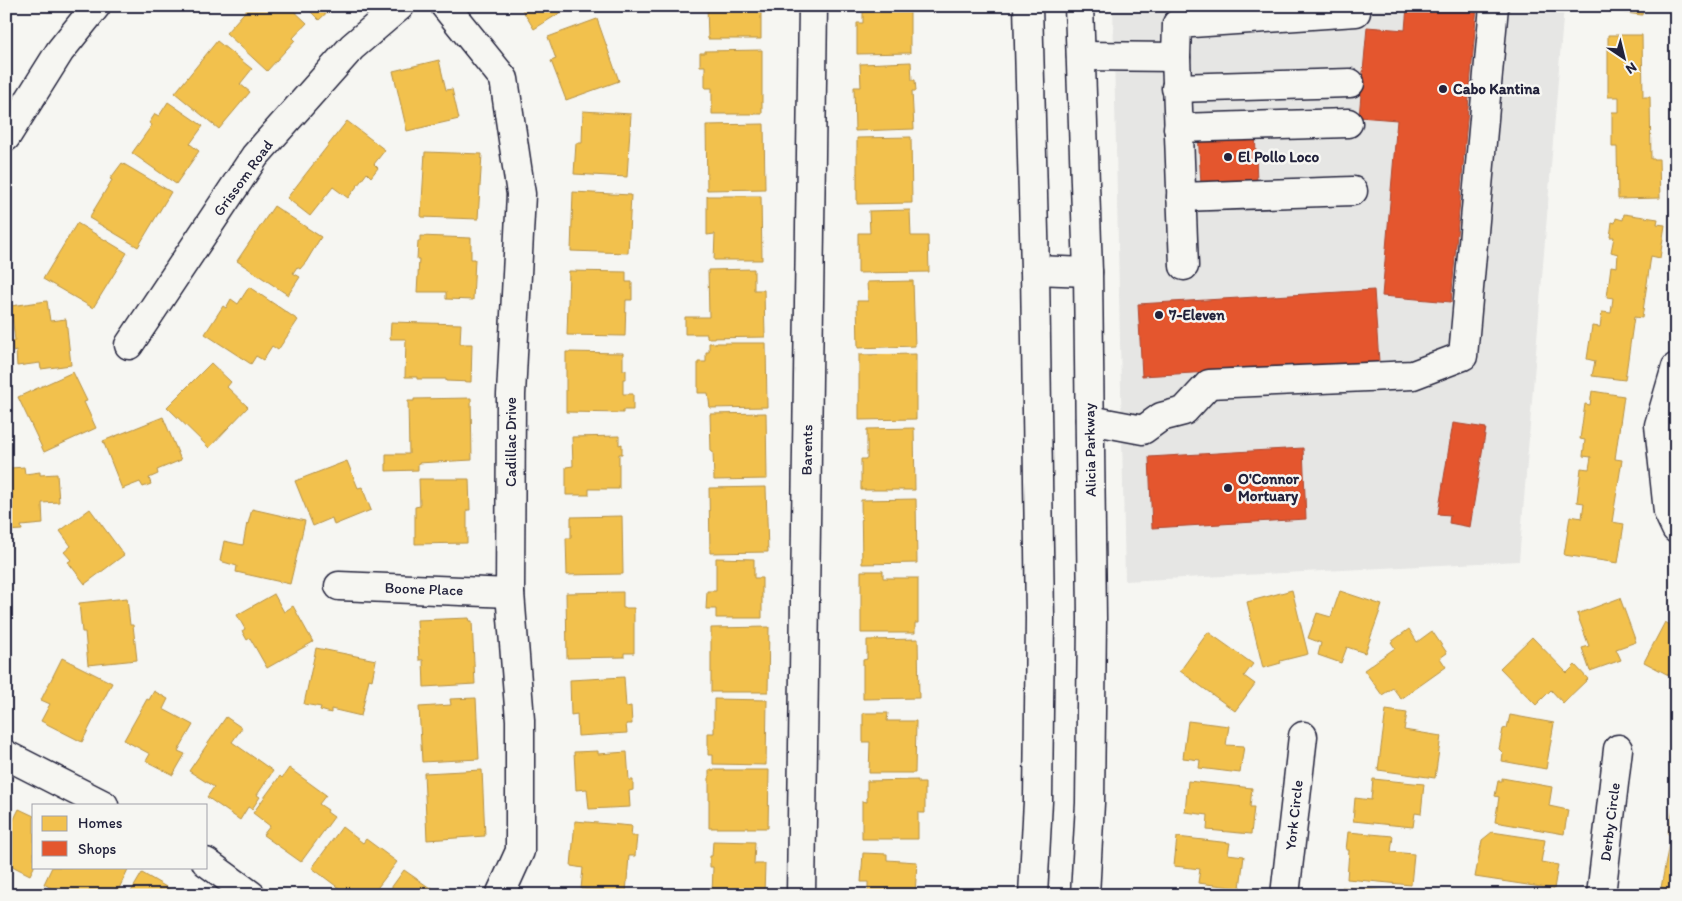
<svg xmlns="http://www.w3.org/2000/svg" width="1682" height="901" font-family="Itim,sans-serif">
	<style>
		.built { fill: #e6e6e4 }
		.homes { fill: #f2c14e; stroke: #b49148 }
		.shops { fill: #e4572e; stroke: #aa4732 }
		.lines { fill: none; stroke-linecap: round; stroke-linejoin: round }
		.minor-casing { stroke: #22223b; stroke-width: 31 }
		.major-casing { stroke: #22223b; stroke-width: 31 }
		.minor { stroke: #f6f6f2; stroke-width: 28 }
		.major { stroke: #f6f6f2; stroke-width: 28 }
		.poi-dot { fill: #22223b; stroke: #f6f6f2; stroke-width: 2 }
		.labels { text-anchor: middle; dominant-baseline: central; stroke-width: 5; stroke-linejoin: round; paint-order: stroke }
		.poi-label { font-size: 15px; font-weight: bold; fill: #22223b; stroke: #f6f6f2; text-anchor: start }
		.street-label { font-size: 15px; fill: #22223b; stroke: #f6f6f2 }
	</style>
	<rect width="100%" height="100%" fill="#f6f6f2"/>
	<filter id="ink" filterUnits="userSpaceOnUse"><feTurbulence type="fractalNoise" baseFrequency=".02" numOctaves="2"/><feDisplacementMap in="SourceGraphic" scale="10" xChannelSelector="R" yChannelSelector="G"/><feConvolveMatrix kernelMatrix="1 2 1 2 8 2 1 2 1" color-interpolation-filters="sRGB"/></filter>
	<g filter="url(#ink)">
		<polygon class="built" points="1113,6 1564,6 1519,561 1125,581"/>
		<g class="homes">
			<polygon points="250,6 289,6 307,23 293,38 295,40 267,71 226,33"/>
			<polygon points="305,6 334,6 319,20"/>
			<polygon points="520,6 571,6 534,29"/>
			<polygon points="706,6 761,6 761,39 708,39 707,6"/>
			<polygon points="863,6 910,6 910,53 857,54 857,23 863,23"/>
			<polygon points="1611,6 1644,6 1642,15 1610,11"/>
			<polygon points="597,19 619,81 566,100 551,61 556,59 548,37"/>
			<polygon points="1608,35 1642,35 1643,97 1650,97 1651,159 1659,159 1660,198 1618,199 1617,147 1612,147 1612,112 1619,112 1619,97 1608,97"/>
			<polygon points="217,41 252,69 240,84 250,92 219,129 175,93"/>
			<polygon points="762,50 762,114 712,114 712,88 705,88 705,66 700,66 700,53 705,53 705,51"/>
			<polygon points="439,60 446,90 452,89 459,119 407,131 393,71"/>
			<polygon points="911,62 912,80 915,80 916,91 912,91 914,129 855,131 854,87 861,87 860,64"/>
			<polygon points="168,102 203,126 190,144 199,151 176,184 132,153 152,125 149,123 155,114 159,116"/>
			<polygon points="583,111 631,114 627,177 574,174 576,143 582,143"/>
			<polygon points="347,121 385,150 374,164 378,168 371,177 367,173 348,198 333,187 310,216 287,198"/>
			<polygon points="764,124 765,189 707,190 706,125"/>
			<polygon points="911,137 912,203 857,204 857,138"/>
			<polygon points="425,152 482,154 478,219 421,217"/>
			<polygon points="122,163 171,192 138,247 89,218 112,180 110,179"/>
			<polygon points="573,192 631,195 628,253 571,251"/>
			<polygon points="707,196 761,196 762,260 714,260 715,234 707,235"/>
			<polygon points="274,206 321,237 306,262 300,269 297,267 293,273 300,277 288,295 237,261"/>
			<polygon points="910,210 911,236 928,236 929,272 858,273 858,233 870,233 869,211"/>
			<polygon points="1624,214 1658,219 1657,224 1665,225 1660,258 1651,256 1642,318 1634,317 1625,380 1592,376 1595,361 1587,359 1592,326 1600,327 1602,312 1611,313 1613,298 1607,297 1611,266 1617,267 1618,254 1611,252 1614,237 1610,237 1612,222 1615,223 1616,218 1623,220"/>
			<polygon points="77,223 127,253 93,308 43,279"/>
			<polygon points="420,236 471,238 471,259 475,259 473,300 446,299 446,292 417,292 419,259 417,259 418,241 420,241"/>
			<polygon points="754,269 754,290 764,290 765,337 707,338 707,334 685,334 685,317 709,317 708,270"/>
			<polygon points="569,271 626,272 626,282 632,282 632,300 626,300 625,336 567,335"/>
			<polygon points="913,281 915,346 858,348 857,301 868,301 867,282"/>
			<polygon points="249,287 298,320 278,350 272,346 263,360 256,356 251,364 205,334 223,306 226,308 231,299 238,304"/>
			<polygon points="47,301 50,321 66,319 71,365 41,369 40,363 17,366 16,351 13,352 12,341 15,341 11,306"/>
			<polygon points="391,322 461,324 460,344 472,344 471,382 446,381 446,379 417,379 417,377 405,377 406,339 390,339"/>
			<polygon points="709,343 766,343 767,407 710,408 708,393 698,393 698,362 706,362 706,352 709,352"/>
			<polygon points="566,352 623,353 623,370 626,370 626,379 623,379 623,394 633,394 633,410 623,410 623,413 566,412"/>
			<polygon points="916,354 916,419 859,420 859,355"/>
			<polygon points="211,363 231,382 227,387 248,407 209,448 167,407"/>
			<polygon points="73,372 87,401 84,402 96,428 44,452 18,397"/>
			<polygon points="1592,391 1624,396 1615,459 1622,460 1612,522 1624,524 1618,563 1564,555 1570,516 1582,518 1584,503 1577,502 1581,468 1589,469 1591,457 1583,456 1585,440 1580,439 1585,404 1590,405"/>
			<polygon points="471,398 472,460 418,463 418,470 386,471 386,454 409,454 408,401 414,401 414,399"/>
			<polygon points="766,413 767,479 714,480 713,452 711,452 710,414"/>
			<polygon points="163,417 181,460 157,470 158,474 149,478 151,484 143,487 140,482 122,489 103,441"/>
			<polygon points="914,428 915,490 861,490 861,459 867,459 867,429"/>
			<polygon points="619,436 619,445 622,444 622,454 619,454 619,489 589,489 589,495 566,495 566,467 573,466 572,437"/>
			<polygon points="347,461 358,488 362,487 371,510 334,525 332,518 313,526 295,481"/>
			<polygon points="6,464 11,468 24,467 25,474 40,472 40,475 57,474 59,502 42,503 43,524 21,526 22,530 6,531"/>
			<polygon points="419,479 469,479 470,510 467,510 467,543 415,544 415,507 420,506"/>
			<polygon points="766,487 768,552 710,553 709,488"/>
			<polygon points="916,499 917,563 862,564 861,500"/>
			<polygon points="90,509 124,555 85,584 68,562 71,560 64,552 71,546 60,531"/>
			<polygon points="252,509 305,521 290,584 236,572 237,566 220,561 224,541 243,545 247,523 248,524"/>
			<polygon points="622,516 623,574 567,575 566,538 571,538 571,517"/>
			<polygon points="716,558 754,559 754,578 762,578 762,618 716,618 716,609 706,609 707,591 716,591"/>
			<polygon points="861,571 883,571 883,578 918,578 918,623 915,623 915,633 861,633"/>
			<polygon points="1292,590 1308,654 1280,661 1281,663 1263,668 1247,602"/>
			<polygon points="1340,591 1382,605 1365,653 1347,647 1341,663 1318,655 1321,643 1308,638 1317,613 1331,617"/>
			<polygon points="623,592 623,608 634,608 634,653 624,653 624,657 567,658 566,593"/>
			<polygon points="274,594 284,612 293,606 313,642 267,668 250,638 247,640 242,631 245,629 237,615"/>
			<polygon points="127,598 130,625 133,625 137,660 88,665 85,632 82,632 79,603"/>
			<polygon points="1620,598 1636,642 1616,649 1621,660 1590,671 1582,648 1589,646 1577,614"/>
			<polygon points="469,618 470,621 472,621 475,684 424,687 423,660 419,660 417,620"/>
			<polygon points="1665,622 1676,628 1676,679 1644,662"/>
			<polygon points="769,627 768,692 711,692 711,628"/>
			<polygon points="1409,629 1417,642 1432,631 1447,653 1440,658 1446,667 1401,699 1393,688 1382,695 1364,670 1395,648 1391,642"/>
			<polygon points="1208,632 1253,664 1244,676 1255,684 1235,711 1180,671"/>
			<polygon points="1532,637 1567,673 1575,665 1588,679 1563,703 1551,690 1536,705 1500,668"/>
			<polygon points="918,639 919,698 863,699 863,660 867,659 867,640"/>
			<polygon points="316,648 376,660 372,680 369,679 361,716 331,709 331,713 320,710 321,707 304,704"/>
			<polygon points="62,658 112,683 82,742 41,721 50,704 41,700"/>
			<polygon points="624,677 626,707 631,706 632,724 626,724 627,733 578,736 577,714 571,715 570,680"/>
			<polygon points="154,691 168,699 163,709 193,725 178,751 185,754 173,775 146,761 150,754 124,740 147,699 149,700"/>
			<polygon points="476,698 479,759 422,762 419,707 451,705 450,699"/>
			<polygon points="714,699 767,700 766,765 713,764 713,755 708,755 708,733 714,733"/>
			<polygon points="1386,710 1407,713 1404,730 1441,736 1435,778 1378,770"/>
			<polygon points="863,713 888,713 887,721 916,721 915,773 869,773 870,742 863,742"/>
			<polygon points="1510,715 1554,723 1546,769 1502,761 1503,753 1499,749 1503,729 1507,728"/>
			<polygon points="226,717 242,728 232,742 273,771 257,795 260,797 252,809 248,807 240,820 207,797 214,787 189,771"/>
			<polygon points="1188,721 1229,726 1226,745 1244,746 1240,773 1199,768 1200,760 1183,758"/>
			<polygon points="598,751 598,754 627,752 629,780 633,780 633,790 629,791 630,807 589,809 587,789 576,790 574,752"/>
			<polygon points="289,768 326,795 319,804 328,810 327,812 334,817 301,862 263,835 270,826 253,813 280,776 282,778"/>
			<polygon points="482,770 485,836 427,840 424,773"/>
			<polygon points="709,770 769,770 768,828 709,828"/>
			<polygon points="1502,778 1552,787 1549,806 1568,810 1564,834 1495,822 1499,797 1495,796 1498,781 1502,781"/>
			<polygon points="1373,779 1424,784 1421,814 1415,813 1413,827 1353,821 1355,798 1371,800"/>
			<polygon points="918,780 918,783 925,783 925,813 918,813 918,839 862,839 862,801 867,802 867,781"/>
			<polygon points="1188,781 1252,788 1250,807 1254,807 1251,834 1207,830 1208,815 1185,812"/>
			<polygon points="1676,794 1676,836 1668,834"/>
			<polygon points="19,809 34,816 34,867 30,875 6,863 6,818 13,821"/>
			<polygon points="575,821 632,826 631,836 637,836 635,856 629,856 626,893 581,889 583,868 571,866"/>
			<polygon points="342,827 363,843 366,839 397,862 372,895 348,895 312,868"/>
			<polygon points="1348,832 1393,836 1391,852 1414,854 1411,885 1347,879 1349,850 1346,850"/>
			<polygon points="1492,832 1545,840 1541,862 1558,865 1554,889 1475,877 1482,840"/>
			<polygon points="1177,837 1230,843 1228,854 1244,856 1240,888 1198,883 1200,869 1174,866"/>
			<polygon points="713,841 755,842 754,864 765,864 764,895 712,895 713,867 710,867 710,856 712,856"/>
			<polygon points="1669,844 1676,845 1676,890 1661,888"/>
			<polygon points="863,853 887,854 887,860 917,862 915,895 868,895 868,882 861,882"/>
			<polygon points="52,867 129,867 116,895 63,895 44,884"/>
			<polygon points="404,870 430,888 431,887 442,895 386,895"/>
			<polygon points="142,873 180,895 129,895"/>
			<polygon points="1342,887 1398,892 1398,895 1342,895"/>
			<polygon points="1484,891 1514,895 1483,895"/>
		</g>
		<g class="shops">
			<polygon points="1407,6 1477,6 1451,302 1382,296 1397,120 1359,117 1367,27 1405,30"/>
			<polygon points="1255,128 1257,182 1201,185 1198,131"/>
			<polygon points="1374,290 1379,362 1142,376 1138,304"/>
			<polygon points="1453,423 1486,428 1470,527 1449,523 1450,515 1438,514"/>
			<polygon points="1303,448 1306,519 1152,528 1149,457"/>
		</g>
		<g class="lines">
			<g class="minor-casing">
				<g id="minor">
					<polyline points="445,6 504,79 521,194 511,395 510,593 520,720 520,851 500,895"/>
					<polyline points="1081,56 1176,57 1177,24 1356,12"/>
					<polyline points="1176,57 1184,266"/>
					<polyline points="1176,88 1350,83"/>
					<polyline points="1178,128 1348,123"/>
					<polyline points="1181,197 1353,191"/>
					<polyline points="129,345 255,156 352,47 400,6"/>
					<polyline points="1676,367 1659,425 1668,512 1676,529"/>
					<polyline points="1090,420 1143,430 1161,417 1184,411 1209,384 1413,375 1463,356 1494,6"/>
					<polyline points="339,586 510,593"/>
					<polyline points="6,755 104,805"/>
					<polyline points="206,862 251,895"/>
					<polyline points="801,895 813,6"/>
					<polyline points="1285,895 1303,736"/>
					<polyline points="1601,895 1618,749"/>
				</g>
			</g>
			<g class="major-casing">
				<g id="major">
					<polyline points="1028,6 1035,270 1040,618 1038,801 1033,895"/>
					<polyline points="1079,6 1088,272 1092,618 1090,803 1085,895"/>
					<polyline points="6,137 60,51 96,6"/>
					<polyline points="1035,270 1088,272"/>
				</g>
			</g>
			<use href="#minor" class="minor"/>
			<use href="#major" class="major"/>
		</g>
	</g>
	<g class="poi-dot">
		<circle cx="1443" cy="89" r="5"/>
		<circle cx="1228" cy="157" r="5"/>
		<circle cx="1159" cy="315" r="5"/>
		<circle cx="1228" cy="488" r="5"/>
	</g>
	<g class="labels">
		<g class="poi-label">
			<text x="1453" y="89">Cabo Kantina</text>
			<text x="1238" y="157">El Pollo Loco</text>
			<text x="1169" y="315">7-Eleven</text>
			<text x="1238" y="479">O'Connor<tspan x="1238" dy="17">Mortuary</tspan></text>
		</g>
		<g class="street-label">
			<text transform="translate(243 178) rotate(-54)">Grissom Road</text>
			<text transform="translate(511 442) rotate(-90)">Cadillac Drive</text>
			<text transform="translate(807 450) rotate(-89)">Barents</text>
			<text transform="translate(1090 450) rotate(-91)">Alicia Parkway</text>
			<text transform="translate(424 589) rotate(2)">Boone Place</text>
			<text transform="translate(1294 815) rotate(-84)">York Circle</text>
			<text transform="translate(1610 822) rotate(-83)">Derby Circle</text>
		</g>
	</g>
	<rect width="1682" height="901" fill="none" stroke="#f6f6f2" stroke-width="25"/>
	<rect x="12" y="12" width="1657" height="876" fill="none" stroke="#22223b" stroke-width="2" filter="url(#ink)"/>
	<rect x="32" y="804" width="175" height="65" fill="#f6f6f2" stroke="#a1a1a9"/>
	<rect x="42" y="816" width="25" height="15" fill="#f2c14e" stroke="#a1a1a9"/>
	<text x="78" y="828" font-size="15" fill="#22223b">Homes</text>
	<rect x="42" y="841" width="25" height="15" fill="#e4572e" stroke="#a1a1a9"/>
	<text x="78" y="854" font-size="15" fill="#22223b">Shops</text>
	<g transform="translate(1624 58) rotate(145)" stroke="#f6f6f2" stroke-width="4" paint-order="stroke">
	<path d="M0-4L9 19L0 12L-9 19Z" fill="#22223b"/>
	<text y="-8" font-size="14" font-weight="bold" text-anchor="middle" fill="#22223b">N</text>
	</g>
</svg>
